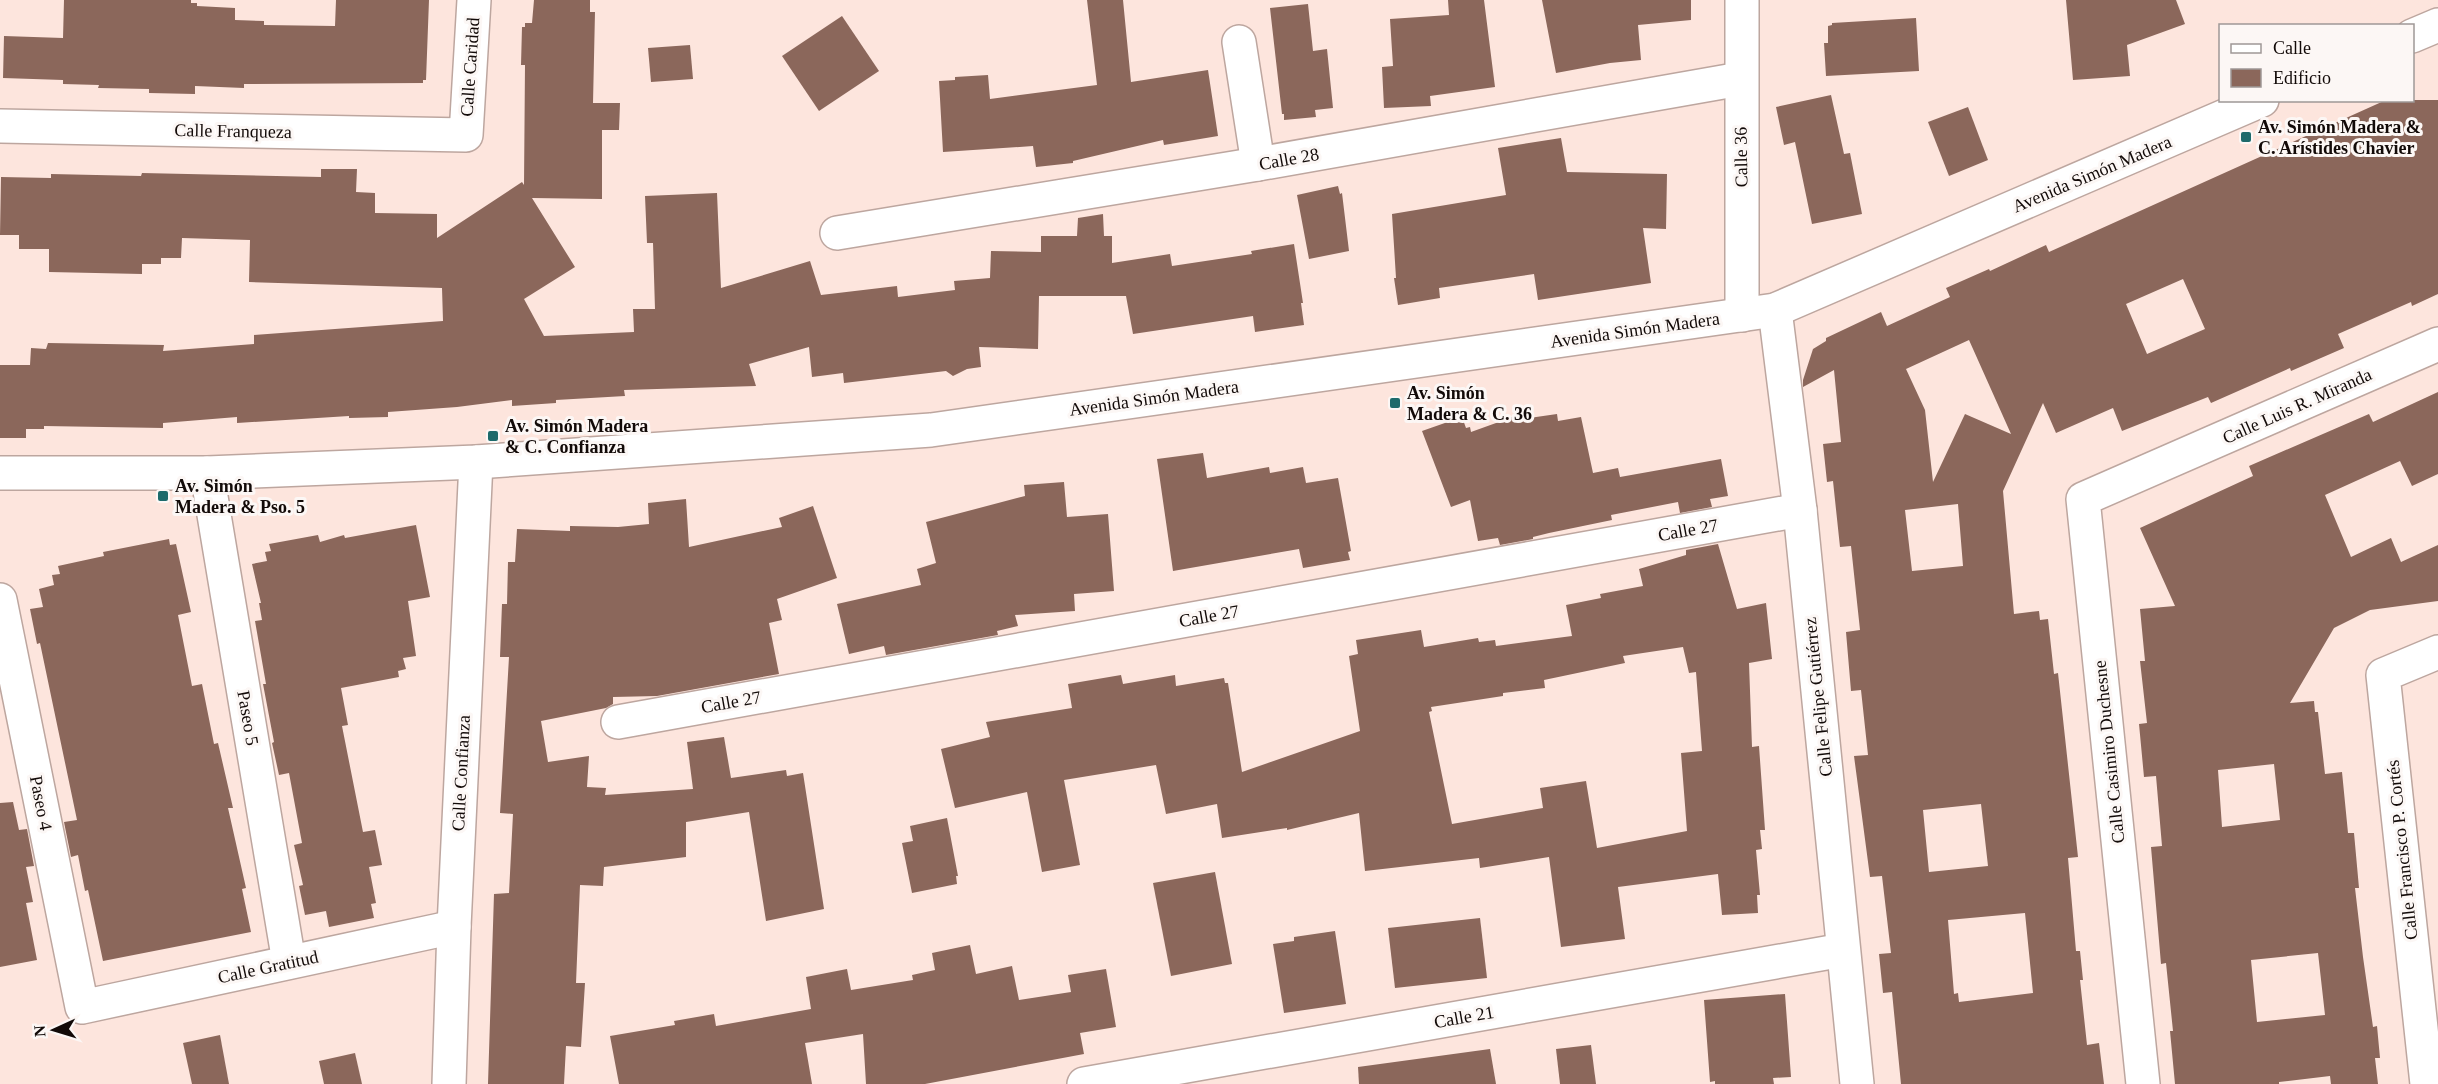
<svg xmlns="http://www.w3.org/2000/svg" width="2438" height="1084" font-family="'Times New Roman',serif">
	<style>
		.building { fill: #8b675b; fill-rule: evenodd }
		.lines { fill: none; stroke-linecap: round; stroke-linejoin: round }
		.minor-casing { stroke: #bda69f; stroke-width: 36 }
		.tertiary-casing { stroke: #bda69f; stroke-width: 36 }
		.minor { stroke: #fff; stroke-width: 33 }
		.tertiary { stroke: #fff; stroke-width: 33 }
		.poi-dot { fill: #1d6a6b; stroke: #fcf7f5; stroke-width: 2 }
		.labels { text-anchor: middle; dominant-baseline: central; stroke-width: 6; stroke-linejoin: round; paint-order: stroke }
		.street-label { font-size: 18px; fill: #120a08; stroke: #fcf7f5 }
		.poi-label { font-size: 18px; font-weight: bold; fill: #120a08; stroke: #fcf7f5; text-anchor: start }
	</style>
	<rect width="100%" height="100%" fill="#fde5dd"/>
	<g class="building">
		<polygon points="64,0 191,0 191,3 197,3 197,6 235,8 235,20 264,21 264,25 335,26 336,0 429,0 426,80 423,80 423,83 244,84 244,88 195,86 195,94 149,93 149,89 98,88 99,85 63,84 63,80 3,78 4,36 63,38"/>
		<polygon points="534,0 590,0 590,12 595,12 593,103 620,103 619,130 602,130 602,199 532,198 575,267 524,299 544,336 634,332 633,309 655,309 653,243 647,243 645,196 717,193 721,288 810,261 821,295 897,286 898,297 955,290 954,281 990,278 991,251 1041,252 1041,236 1077,236 1078,218 1103,214 1104,236 1112,236 1112,263 1170,254 1172,266 1252,254 1251,251 1294,244 1303,303 1301,303 1304,325 1255,332 1253,316 1133,334 1126,296 1039,296 1038,349 979,347 981,367 967,369 953,376 946,371 844,383 843,373 812,377 809,347 749,364 756,386 624,390 625,396 556,400 556,403 512,406 512,400 457,407 388,412 388,417 349,418 349,416 237,423 237,417 163,423 163,428 44,426 44,429 26,429 26,438 0,438 0,365 30,365 31,348 46,349 48,343 164,345 163,351 254,344 254,335 443,321 442,288 249,282 250,240 182,238 181,258 161,258 161,264 142,264 142,274 49,272 49,249 19,249 19,235 0,235 1,177 51,178 51,174 141,176 142,173 321,177 321,169 357,169 356,192 375,193 375,213 437,214 437,238 522,182 524,185 525,65 521,65 522,27 525,27 525,23 532,23"/>
		<polygon points="1087,0 1123,0 1131,82 1208,70 1218,136 1164,145 1163,140 1073,161 1073,163 1036,167 1033,146 943,152 939,81 955,80 955,77 988,75 990,99 1097,85"/>
		<polygon points="1448,0 1484,0 1495,87 1430,96 1431,106 1384,108 1382,67 1393,66 1390,19 1449,15"/>
		<polygon points="1542,0 1691,0 1691,20 1638,25 1641,60 1610,63 1556,73"/>
		<polygon points="2066,0 2176,0 2185,24 2127,45 2130,76 2073,80"/>
		<polygon points="1308,4 1313,51 1327,49 1333,108 1315,110 1316,117 1284,120 1284,114 1282,114 1270,8"/>
		<polygon points="842,16 879,71 819,111 782,56"/>
		<polygon points="1916,18 1919,71 1826,76 1824,43 1828,43 1828,26 1832,25 1832,23"/>
		<polygon points="690,45 693,79 651,82 648,48"/>
		<polygon points="1831,95 1844,154 1850,153 1862,214 1812,224 1795,142 1784,145 1776,107"/>
		<path d="M2386,100H2438V294L2412,306L2411,302L2338,334L2344,348L2291,371L2290,368L2211,403L2208,397L2122,431L2113,408L2056,433L2043,403L2003,491L2014,614L2039,611L2040,620L2048,619L2054,674L2058,673L2078,857L2068,858L2076,951H2080L2083,980H2080L2087,1045L2099,1043L2104,1084H1901L1892,992L1883,993L1879,954L1891,953L1882,876L1870,877L1854,756L1868,755L1861,690L1851,691L1846,632L1860,630L1851,546L1840,547L1833,481L1827,482L1823,444L1841,442L1834,370L1803,387V380L1813,349L1826,341V338L1881,312L1887,326L1950,297L1946,288L1989,269L1990,271L2046,245L2049,252ZM2183,279L2205,329L2147,354L2126,304ZM1969,340L2011,434L1965,414L1933,482L1925,410L1906,369ZM1958,504L1963,566L1912,571L1905,510ZM1981,804L1988,866L1929,872L1923,810ZM2025,913L2033,993L1959,1002L1958,993L1954,994L1948,920Z"/>
		<polygon points="1968,107 1988,160 1949,176 1928,122"/>
		<polygon points="1561,138 1567,172 1667,174 1666,229 1643,228 1651,283 1538,300 1534,274 1439,288 1440,298 1398,305 1394,278 1396,278 1392,214 1506,195 1498,148"/>
		<polygon points="1338,186 1340,194 1342,193 1349,251 1309,259 1297,195"/>
		<path d="M2438,392V474L2412,486L2400,461L2325,495L2351,557L2391,538L2401,562L2438,545V601L2370,610L2334,628L2290,703L2314,701L2315,712H2318L2325,774L2342,772L2348,833H2354L2359,888H2355L2363,957L2373,1027L2377,1026L2380,1058H2375L2378,1084H2331L2330,1076L2279,1082V1084H2175L2170,1031H2173L2166,963L2161,964L2151,847L2162,846L2156,776L2144,777L2139,724L2147,723L2140,661H2145L2140,609L2175,606L2140,528L2253,476L2249,466L2369,414L2373,422ZM2274,764L2280,820L2222,827L2218,770ZM2318,953L2325,1015L2257,1022L2251,960Z"/>
		<polygon points="1521,414 1522,419 1557,414 1558,421 1581,417 1593,473 1618,468 1620,477 1721,459 1728,496 1710,499 1712,507 1680,513 1678,502 1611,515 1612,520 1549,533 1533,537 1533,539 1500,545 1498,538 1478,541 1470,500 1451,507 1422,431 1462,417 1466,428 1470,427 1471,432"/>
		<polygon points="1203,453 1207,478 1269,467 1270,473 1303,467 1306,483 1338,478 1351,551 1348,552 1350,560 1303,568 1299,549 1173,571 1157,459"/>
		<polygon points="1064,482 1067,517 1108,514 1114,591 1074,594 1075,611 1015,615 1018,626 997,631 998,635 886,655 884,646 849,654 837,604 921,585 917,569 936,563 926,522 1025,496 1024,485"/>
		<polygon points="686,499 689,547 782,527 779,518 813,506 837,578 777,599 782,620 769,623 779,674 657,696 613,697 613,704 606,708 541,721 548,762 589,756 587,787 606,788 605,795 693,789 687,742 724,737 731,778 786,770 787,776 803,773 824,909 766,921 749,812 686,822 686,857 604,867 603,886 580,885 576,983 585,983 581,1047 566,1046 564,1084 488,1084 494,894 509,893 513,814 500,813 509,657 500,657 502,604 507,604 508,562 515,562 517,529 570,531 570,526 618,527 649,524 648,503"/>
		<polygon points="416,525 430,597 408,601 416,656 403,658 406,669 398,671 399,677 341,688 348,725 342,726 363,832 375,830 382,865 369,867 376,903 371,904 374,918 329,927 326,911 305,915 299,886 303,885 294,845 302,843 289,773 279,775 272,743 274,742 263,684 266,684 255,621 262,620 259,603 261,603 252,564 267,561 265,552 271,551 269,544 318,535 320,542 344,535 345,538"/>
		<polygon points="169,539 170,545 176,544 191,612 178,615 192,686 202,684 214,744 218,743 233,808 228,808 246,888 242,889 251,932 103,961 88,890 85,891 78,855 71,857 64,822 77,820 40,643 37,644 30,609 43,607 39,589 54,585 52,575 60,574 58,566 104,556 103,552"/>
		<path d="M1718,544L1737,609L1766,603L1772,659L1749,663L1752,747L1759,746L1765,830H1760L1762,849L1756,850L1760,895H1757L1758,913L1722,915L1718,874L1618,887L1625,939L1561,947L1549,857L1480,868L1479,858L1365,871L1359,813L1287,830V828L1222,838L1217,804L1166,814L1156,765L1064,780L1080,865L1042,872L1027,792L955,808L941,749L990,737L986,722L1072,708L1068,684L1121,675L1123,684L1175,675L1176,686L1224,678L1225,683H1228L1242,772L1360,731L1349,656L1358,654L1356,640L1421,630L1424,647L1478,638L1479,642L1495,640L1496,646L1572,636L1566,605L1601,598L1600,594L1643,586L1639,569L1686,555V550ZM1683,647L1689,673L1696,672L1702,751L1681,753L1687,831L1597,848L1586,781L1540,788L1543,808L1452,824L1429,712L1432,711L1431,707L1503,696V693L1545,688L1544,680L1625,663L1623,656Z"/>
		<polygon points="13,802 19,830 27,829 34,866 26,867 33,902 26,903 37,960 0,967 0,803"/>
		<polygon points="947,818 958,876 956,876 957,884 912,893 902,843 913,841 910,826"/>
		<polygon points="1215,872 1232,964 1171,976 1153,883"/>
		<polygon points="1480,918 1487,978 1395,988 1388,928"/>
		<polygon points="1335,931 1346,1004 1284,1013 1273,944 1294,941 1294,937"/>
		<polygon points="970,945 976,974 1012,966 1019,1000 1071,992 1068,975 1106,969 1116,1027 1080,1033 1084,1054 925,1084 866,1084 863,1034 805,1043 812,1084 619,1084 610,1036 675,1025 674,1021 714,1014 716,1026 811,1009 806,977 847,969 851,990 913,980 912,975 935,970 932,953"/>
		<polygon points="1785,994 1791,1077 1773,1078 1774,1084 1715,1084 1715,1081 1710,1082 1704,1000"/>
		<polygon points="220,1035 229,1084 192,1084 183,1043"/>
		<polygon points="1591,1045 1596,1084 1560,1084 1556,1049"/>
		<polygon points="1490,1049 1496,1084 1359,1084 1358,1067"/>
		<polygon points="355,1053 362,1084 324,1084 319,1061"/>
	</g>
	<g class="lines">
		<g class="minor-casing">
			<g id="minor">
				<polyline points="1742,0 1742,315"/>
				<polyline points="1239,42 1258,164"/>
				<polyline points="0,126 466,135 474,0"/>
				<polyline points="837,233 1258,164 1740,79"/>
				<polyline points="1775,310 1800,510 1857,1084"/>
				<polyline points="207,473 289,962"/>
				<polyline points="0,600 82,1007 454,927"/>
				<polyline points="618,722 1800,510"/>
				<polyline points="449,1084 454,927 476,462"/>
				<polyline points="1084,1084 1843,950"/>
				<polyline points="2143,1084 2083,499 2438,344"/>
				<polyline points="2427,1084 2383,675 2438,652"/>
			</g>
		</g>
		<g class="tertiary-casing">
			<g id="tertiary">
				<polyline points="2412,36 2438,25"/>
				<polyline points="0,473 207,473 476,462 931,430 1775,310 2262,100"/>
			</g>
		</g>
		<use href="#minor" class="minor"/>
		<use href="#tertiary" class="tertiary"/>
	</g>
	<g class="poi-dot">
		<rect x="2240" y="131" width="12" height="12" rx="3"/>
		<rect x="1389" y="397" width="12" height="12" rx="3"/>
		<rect x="487" y="430" width="12" height="12" rx="3"/>
		<rect x="157" y="490" width="12" height="12" rx="3"/>
	</g>
	<g class="labels">
		<g class="street-label">
			<text transform="translate(470 67) rotate(-86)">Calle Caridad</text>
			<text transform="translate(233 131) rotate(1)">Calle Franqueza</text>
			<text transform="translate(1741 157) rotate(-91)">Calle 36</text>
			<text transform="translate(1289 159) rotate(-10)">Calle 28</text>
			<text transform="translate(2092 174) rotate(-23)">Avenida Simón Madera</text>
			<text transform="translate(1635 330) rotate(-8)">Avenida Simón Madera</text>
			<text transform="translate(1154 398) rotate(-8)">Avenida Simón Madera</text>
			<text transform="translate(2297 406) rotate(-24)">Calle Luis R. Miranda</text>
			<text transform="translate(1688 530) rotate(-10)">Calle 27</text>
			<text transform="translate(1209 616) rotate(-10)">Calle 27</text>
			<text transform="translate(1818 697) rotate(-96)">Calle Felipe Gutiérrez</text>
			<text transform="translate(731 702) rotate(-10)">Calle 27</text>
			<text transform="translate(248 718) rotate(80)">Paseo 5</text>
			<text transform="translate(2109 752) rotate(-96)">Calle Casimiro Duchesne</text>
			<text transform="translate(461 773) rotate(-87)">Calle Confianza</text>
			<text transform="translate(41 803) rotate(79)">Paseo 4</text>
			<text transform="translate(2402 850) rotate(-96)">Calle Francisco P. Cortés</text>
			<text transform="translate(268 967) rotate(-12)">Calle Gratitud</text>
			<text transform="translate(1464 1017) rotate(-10)">Calle 21</text>
		</g>
		<g class="poi-label">
			<text x="2258" y="127">Av. Simón Madera &amp;<tspan x="2258" dy="21">C. Arístides Chavier</tspan></text>
			<text x="1407" y="393">Av. Simón<tspan x="1407" dy="21">Madera &amp; C. 36</tspan></text>
			<text x="505" y="426">Av. Simón Madera<tspan x="505" dy="21">&amp; C. Confianza</tspan></text>
			<text x="175" y="486">Av. Simón<tspan x="175" dy="21">Madera &amp; Pso. 5</tspan></text>
		</g>
	</g>
	<rect x="2219" y="24" width="195" height="78" fill="#fcf7f5" stroke="#9e9896" stroke-width="1.5"/>
	<rect x="2231" y="44" width="30" height="9" fill="#ffffff" stroke="#9e9896" stroke-width="1.5"/>
	<text x="2273" y="54" font-size="18" fill="#120a08">Calle</text>
	<rect x="2231" y="69" width="30" height="18" fill="#8b675b" stroke="#9e9896" stroke-width="1.5"/>
	<text x="2273" y="84" font-size="18" fill="#120a08">Edificio</text>
	<g transform="translate(54 1030) rotate(266)" stroke="#fcf7f5" stroke-width="4.5" paint-order="stroke">
	<path d="M0-4.5L10 22L0 15L-10 22Z" fill="#120a08"/>
	<text y="-9" font-size="16" font-weight="bold" text-anchor="middle" fill="#120a08">N</text>
	</g>
</svg>
